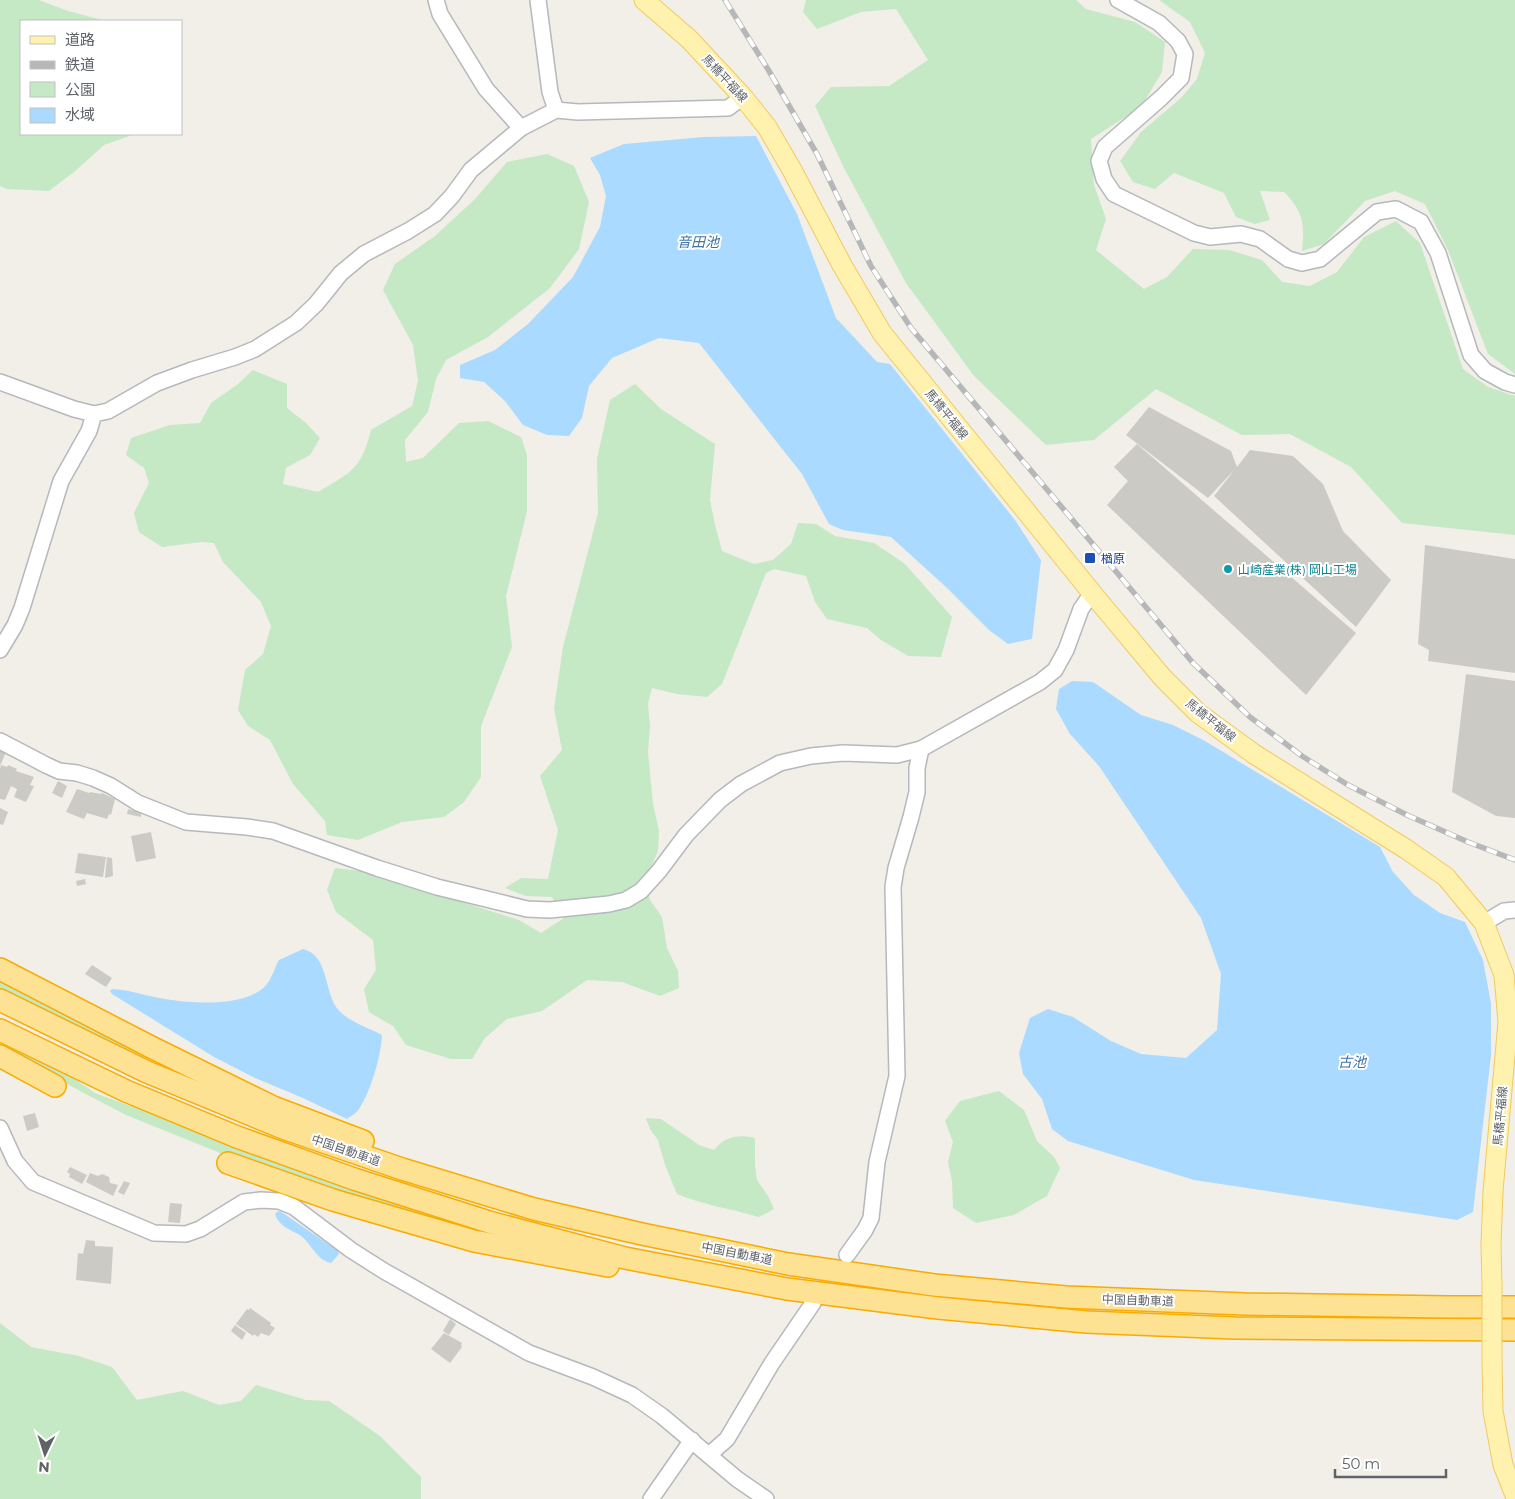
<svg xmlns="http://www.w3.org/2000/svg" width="1515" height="1499" font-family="Montserrat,'Noto Sans JP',sans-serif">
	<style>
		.green { fill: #c5e8c5 }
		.water { fill: #aadaff }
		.building { fill: #cccac5 }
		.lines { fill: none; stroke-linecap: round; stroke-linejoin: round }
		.minor-casing { stroke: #b5b8bc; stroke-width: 18 }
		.major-casing { stroke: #f2c960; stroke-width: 21 }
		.highway-casing { stroke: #f9ab00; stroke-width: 24 }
		.minor { stroke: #fff; stroke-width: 15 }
		.major { stroke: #fff2af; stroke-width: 19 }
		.highway { stroke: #fde293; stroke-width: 21 }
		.rail-casing { stroke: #b6b7b8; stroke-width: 5.5 }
		.rail { stroke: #fff; stroke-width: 4; stroke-dasharray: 11; stroke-linecap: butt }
		.major-bridge-casing { stroke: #f2c960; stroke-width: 21; stroke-linecap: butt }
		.major-bridge { stroke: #fff2af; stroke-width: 19 }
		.transit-dot { fill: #1a4fb4; stroke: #fff; stroke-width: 2 }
		.culture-dot { fill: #0f9aa8; stroke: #fff; stroke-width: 2 }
		.labels { text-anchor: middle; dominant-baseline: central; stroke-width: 4; stroke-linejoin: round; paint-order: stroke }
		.street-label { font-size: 12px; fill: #5f6368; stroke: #fff }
		.transit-label { font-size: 12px; fill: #164399; stroke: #fff; text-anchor: start }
		.culture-label { font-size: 12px; fill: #0d838f; stroke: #fff; text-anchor: start }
		.water-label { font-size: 14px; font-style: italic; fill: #4174aa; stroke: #fff }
	</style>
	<rect width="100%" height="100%" fill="#f1efe8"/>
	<g class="green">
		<polygon points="0,0 39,0 68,11 106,21 21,21 21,134 135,134 104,145 74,172 49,191 7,189 0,186"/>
		<polygon points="806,0 1076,0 1086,9 1135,22 1165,42 1162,72 1141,107 1091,139 1094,185 1106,219 1096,250 1144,289 1167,277 1193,249 1229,250 1262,260 1282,282 1310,286 1337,272 1364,237 1396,221 1420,243 1463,369 1488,387 1515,396 1515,535 1402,523 1351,467 1290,434 1242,435 1156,389 1094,440 1046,445 974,376 906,283 844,168 815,106 831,87 889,86 928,60 896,9 861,12 817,29 803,12"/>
		<path d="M1159,0H1515V374L1488,354L1448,250L1425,204L1395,191L1365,201L1324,244L1302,251C1305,224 1303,211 1284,192L1260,191L1270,220L1255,224L1236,217L1224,193L1174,173L1155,189L1133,182L1120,161L1141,132L1181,98L1197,79L1205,53L1190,22Z"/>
		<path d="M547,154L574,166L589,202L579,249L550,288L488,337L446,360L436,379L428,412L405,440L406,462L423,458L459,423L488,421L521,437L527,455V511L506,596L512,647L481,726V777L464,802L444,817L402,822L358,840L327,835L325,821L293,784L270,740L248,726L238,710L245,670L263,654L271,626L261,602L223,562L214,543L202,542L162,547L139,532L134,513L149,483L144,468L126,455L131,438L170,425L200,423L211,403L238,384L253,370L287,384V408L306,423L320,438L310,455L286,468L283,484L318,492C351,472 361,470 371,430L412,406L418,381L413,345L383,290L395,264L435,236L475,199L507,162Z"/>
		<polygon points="635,384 661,409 715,444 710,500 715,525 722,551 754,564 773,560 791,544 798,523 816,524 835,536 874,543 905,564 952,617 941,657 908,656 881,640 867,628 827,619 815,602 806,576 774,569 766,573 722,684 707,697 677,694 652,688 648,704 650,726 648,752 653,804 659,831 658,851 645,881 650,900 662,917 667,948 678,971 679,988 660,996 622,982 587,980 542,1011 507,1019 485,1038 472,1059 451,1059 406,1045 393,1026 369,1012 364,989 376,970 373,940 336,912 327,890 335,868 368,872 519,920 541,933 564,918 552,897 526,896 505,888 521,878 548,879 558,830 540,776 562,750 554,709 563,647 598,513 597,459 610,400"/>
		<polygon points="0,977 221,1091 116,1045 0,988"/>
		<path d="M0,1040L70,1076L95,1093L130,1106L138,1107C254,1154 372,1196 492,1234L491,1237L250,1165L126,1115L0,1049Z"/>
		<polygon points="999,1091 1024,1110 1037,1141 1054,1157 1060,1168 1047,1196 1014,1215 976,1223 953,1208 952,1181 948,1162 953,1142 945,1121 960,1101"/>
		<path d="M646,1118L661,1119L699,1145L714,1150C725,1136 739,1134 755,1138V1166L757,1180L768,1196L774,1209L759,1217C732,1209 703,1205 677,1194L665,1165L658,1140L650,1129Z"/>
		<polygon points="0,1323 31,1347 79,1356 112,1367 137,1400 183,1391 219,1405 241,1401 256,1385 306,1400 329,1401 380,1436 421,1477 421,1499 0,1499"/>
	</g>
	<g class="water">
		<polygon points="756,136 797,214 836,318 877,362 890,364 1015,520 1041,560 1032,639 1008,644 989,630 946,587 891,537 843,530 829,524 802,474 699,343 659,338 612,358 589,386 582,418 569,436 547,435 523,425 505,401 484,382 460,378 460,365 495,350 528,324 573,277 600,227 606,196 600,175 590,158 624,144 704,137"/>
		<polygon points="1072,681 1093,682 1141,715 1173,725 1205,741 1380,847 1393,872 1414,895 1440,913 1465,922 1483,960 1491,1004 1491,1055 1473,1212 1457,1220 1194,1180 1068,1141 1052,1129 1042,1099 1023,1074 1019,1053 1030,1018 1048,1009 1073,1017 1111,1041 1141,1054 1186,1058 1217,1030 1221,974 1201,918 1099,766 1070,734 1056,709 1059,689"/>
		<path d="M303,949C328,955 324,988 336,1007C346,1021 367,1027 382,1035C381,1056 371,1091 359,1109C357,1113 351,1116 347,1119L303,1098L255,1078L214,1057L112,994L110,991L112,989C133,990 152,998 172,1000C198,1004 250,1006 267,984C272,978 275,967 279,960Z"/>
		<path d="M280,1211L338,1251L339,1254L331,1263C315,1260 311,1241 298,1234C290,1230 278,1225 275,1214L277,1212Z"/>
	</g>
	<g class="building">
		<polygon points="1149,407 1231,451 1237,467 1250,450 1293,456 1323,484 1343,531 1391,580 1356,627 1214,496 1235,469 1208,498 1126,435"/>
		<polygon points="1137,444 1356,633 1306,695 1107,505 1128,481 1114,467"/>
		<polygon points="1425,545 1515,559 1515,673 1428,661 1429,650 1418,644"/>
		<polygon points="1466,674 1515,681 1515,818 1496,816 1452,792"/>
		<polygon points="0,750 6,752 0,766"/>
		<polygon points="1,765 7,767 8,765 17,769 16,771 34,777 30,785 34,786 26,802 14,797 17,789 11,786 5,800 0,799 0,769"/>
		<polygon points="58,781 67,786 62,798 52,793"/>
		<polygon points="77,789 89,793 90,792 101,794 102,793 115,799 111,815 109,814 107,819 87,813 84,819 66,812"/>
		<polygon points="0,808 8,812 3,825 0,824"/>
		<polygon points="128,809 141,813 141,817 127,814"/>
		<polygon points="151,832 156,858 136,862 131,836"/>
		<polygon points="78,853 106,857 103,877 75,873"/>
		<polygon points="107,857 112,858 113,876 105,878"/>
		<polygon points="85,879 86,884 77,886 76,881"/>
		<polygon points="92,965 112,978 106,987 85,974"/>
		<polygon points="35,1113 39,1127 27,1131 23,1116"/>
		<polygon points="70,1167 87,1175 82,1184 69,1177 70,1174 67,1172"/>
		<polygon points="90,1173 98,1176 102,1174 109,1177 110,1183 118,1185 113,1196 86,1182"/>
		<polygon points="124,1181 130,1183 124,1195 118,1192"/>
		<polygon points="170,1203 182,1204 180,1223 168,1222"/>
		<polygon points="86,1240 95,1241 95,1246 113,1247 111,1284 76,1280 78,1253 83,1254"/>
		<polygon points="250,1308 271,1323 270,1325 275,1328 269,1336 261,1333 258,1337 254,1334 253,1336 236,1324 247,1309 249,1310"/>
		<polygon points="450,1319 456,1324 449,1335 443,1331"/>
		<polygon points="235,1325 246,1333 242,1340 231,1331"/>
		<polygon points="444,1333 462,1343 461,1345 462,1347 450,1363 431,1349"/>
	</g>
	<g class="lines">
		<g class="minor-casing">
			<g id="minor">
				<polyline points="436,0 440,14 486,89 521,128"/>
				<polyline points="538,0 550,92 556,110 578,112 728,108 743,97"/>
				<polyline points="1118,0 1159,23 1178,41 1185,54 1181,78 1161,98 1105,147 1099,161 1104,179 1114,194 1194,233 1210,237 1241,234 1260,239 1288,259 1302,263 1320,259 1377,212 1396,209 1421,222 1438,253 1471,355 1485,371 1505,382 1515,385"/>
				<polyline points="0,382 74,409 94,414"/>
				<polyline points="0,650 15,625 22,608 61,481 89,431 94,414 108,411 157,383 192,370 235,357 255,349 296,323 316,304 341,273 364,254 408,231 435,214 452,196 471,170 521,128 556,110"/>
				<polyline points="0,741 46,765 59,771 77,773 93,778 111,786 138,803 186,822 247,827 273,831 377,868 437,887 527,909 550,910 609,904 626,900 641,891 659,871 686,835 720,800 741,784 780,763 811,756 843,753 897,755 921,749 1040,682 1055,670 1066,650 1081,609 1092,593"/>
				<polyline points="1484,923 1504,911 1515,910"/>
				<polyline points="0,1128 15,1161 33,1182 154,1233 186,1234 200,1229 244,1202 261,1200 279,1201 294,1207 351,1250 384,1271 529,1353 593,1377 632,1395 662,1416 737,1479 766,1499"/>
				<polyline points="847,1255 865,1230 871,1218 877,1162 897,1076 893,887 896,868 911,817 917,792 917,768 921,749"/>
				<polyline points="710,1454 727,1439 772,1363 813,1303"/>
				<polyline points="651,1499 692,1440"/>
			</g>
		</g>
		<g class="major-casing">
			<g id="major">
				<polyline points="644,0 689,39 743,97 767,127 792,170 842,265 882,333 1092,593 1162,677 1198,713 1254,754 1406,849 1446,877 1484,923 1504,975 1508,1022 1493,1191 1491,1245 1492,1284"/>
				<polyline points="1492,1358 1493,1411 1503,1465 1515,1495"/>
			</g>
		</g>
		<g class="highway-casing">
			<g id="highway">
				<polyline points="0,969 153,1048 273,1107 363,1141"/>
				<polyline points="0,1000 147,1072 283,1128 402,1169 534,1209 642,1234 788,1264 934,1285 1066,1297 1245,1304 1447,1307 1515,1307"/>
				<polyline points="0,1030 126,1091 237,1137 354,1179 489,1222 625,1258 787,1289 938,1308 1086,1322 1235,1328 1515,1330"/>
				<polyline points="0,1056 55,1086"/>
				<polyline points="228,1163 333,1200 474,1241 608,1266"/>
			</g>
		</g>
		<use href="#minor" class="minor"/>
		<use href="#major" class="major"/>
		<use href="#highway" class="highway"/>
		<g class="rail-casing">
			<polyline id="rail" points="725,0 769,71 817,154 871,266 911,328 1193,663 1250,717 1302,756 1348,785 1407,815 1468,842 1515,860"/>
		</g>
		<use href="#rail" class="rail"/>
		<g class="major-bridge-casing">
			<polyline id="major-bridge" points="1492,1358 1492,1284"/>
		</g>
		<use href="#major-bridge" class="major-bridge"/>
	</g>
	<rect class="transit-dot" x="1084" y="552" width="12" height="12" rx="2.5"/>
	<circle class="culture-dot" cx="1228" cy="569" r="5"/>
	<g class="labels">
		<g class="street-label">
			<text transform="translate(725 78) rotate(47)">馬橋平福線</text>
			<text transform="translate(947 414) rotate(51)">馬橋平福線</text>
			<text transform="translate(1211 720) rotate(39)">馬橋平福線</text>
			<text transform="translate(1500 1116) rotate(-85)">馬橋平福線</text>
			<text transform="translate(346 1150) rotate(19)">中国自動車道</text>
			<text transform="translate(737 1253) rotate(11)">中国自動車道</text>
			<text transform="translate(1138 1300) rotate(2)">中国自動車道</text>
		</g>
		<g class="transit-label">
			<text x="1101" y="558">楢原</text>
		</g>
		<g class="culture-label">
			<text x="1238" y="569">山崎産業(株) 岡山工場</text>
		</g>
		<g class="water-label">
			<text x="698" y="242">音田池</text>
			<text x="1352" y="1062">古池</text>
		</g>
	</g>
	<rect x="20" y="20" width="162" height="115" fill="#ffffff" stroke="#bfc1c3"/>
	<rect x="30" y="36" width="25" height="8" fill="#fff2af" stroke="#bfc1c3"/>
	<text x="65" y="45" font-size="15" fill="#5f6368">道路</text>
	<rect x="30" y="61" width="25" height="8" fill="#b6b7b8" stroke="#bfc1c3"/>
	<text x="65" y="70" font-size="15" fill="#5f6368">鉄道</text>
	<rect x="30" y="82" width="25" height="15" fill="#c5e8c5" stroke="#bfc1c3"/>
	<text x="65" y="95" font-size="15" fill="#5f6368">公園</text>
	<rect x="30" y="108" width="25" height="15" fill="#aadaff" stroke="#bfc1c3"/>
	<text x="65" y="120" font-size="15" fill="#5f6368">水域</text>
	<g transform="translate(45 1454) rotate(184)" stroke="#ffffff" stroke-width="4" paint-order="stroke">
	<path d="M0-4L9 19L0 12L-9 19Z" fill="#5f6368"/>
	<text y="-8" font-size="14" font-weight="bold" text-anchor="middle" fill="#5f6368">N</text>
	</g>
	<path d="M1335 1469v8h111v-8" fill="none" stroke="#5f6368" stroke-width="2.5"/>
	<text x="1342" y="1469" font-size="15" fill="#5f6368" stroke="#ffffff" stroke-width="4" paint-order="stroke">50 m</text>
</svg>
